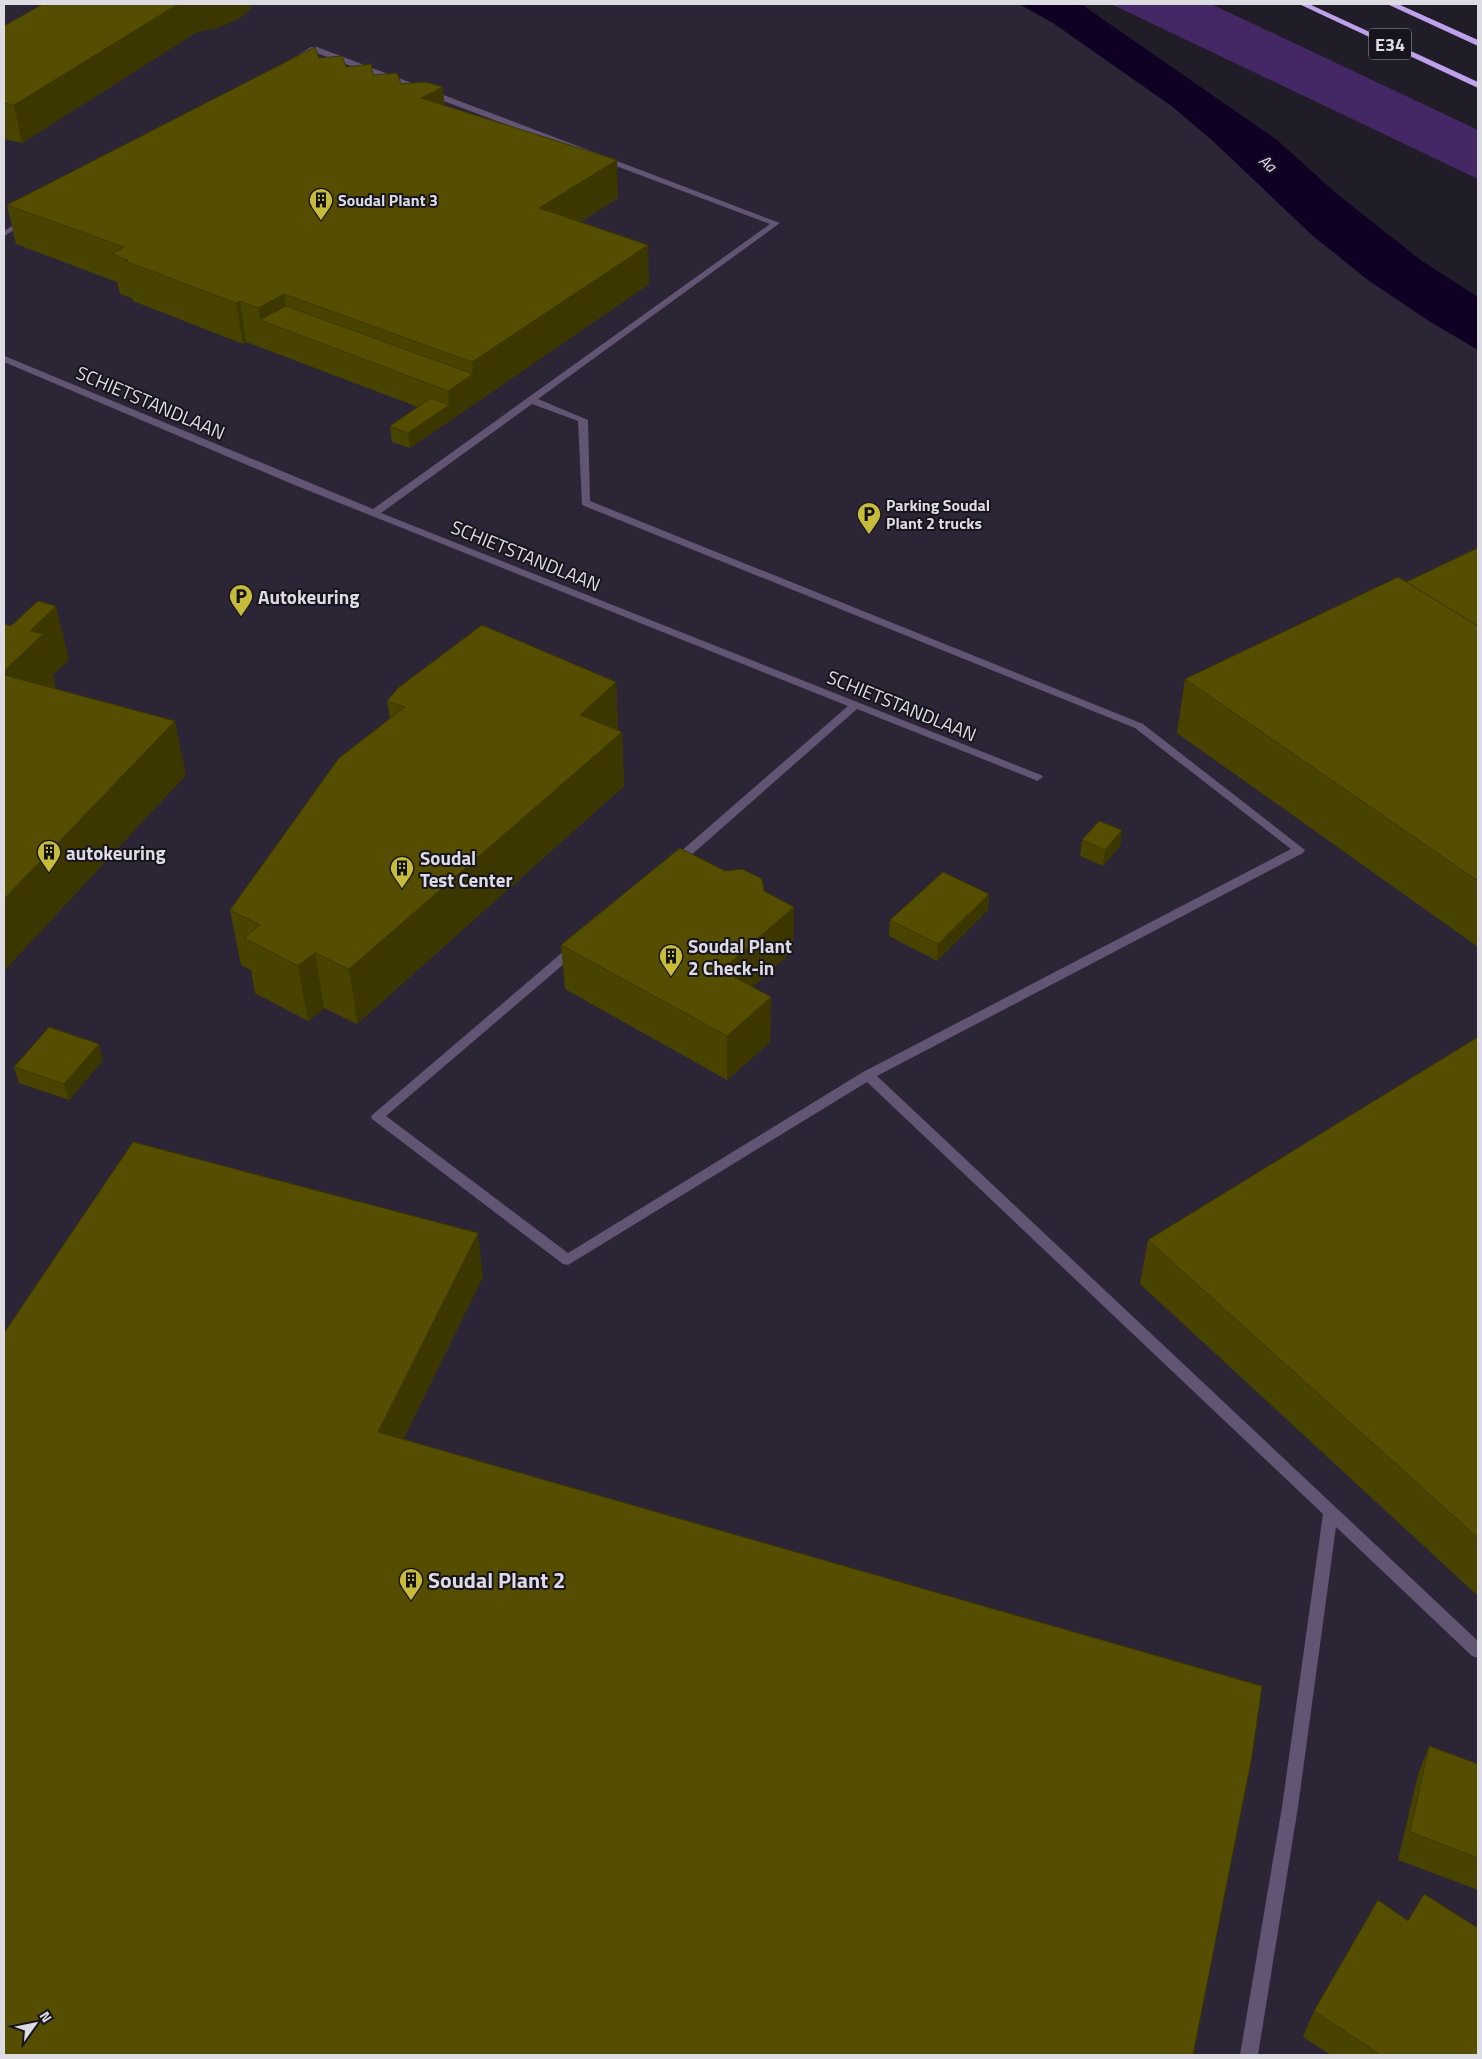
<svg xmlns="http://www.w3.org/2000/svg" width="1482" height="2059" font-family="'Titillium Web',sans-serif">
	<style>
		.built { fill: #2c2535 }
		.green { fill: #442765 }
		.water { fill: #0f0024 }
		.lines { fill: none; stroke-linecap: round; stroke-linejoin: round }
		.minor { fill: #615573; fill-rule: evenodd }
		.highway { fill: #bea0eb; fill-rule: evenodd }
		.wall { fill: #494300 }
		.shaded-wall { fill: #3c3700 }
		.building { fill: #554e00; stroke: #3c3700 }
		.labels { text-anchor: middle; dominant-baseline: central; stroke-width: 4; stroke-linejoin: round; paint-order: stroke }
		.far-water-label { font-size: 16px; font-style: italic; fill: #e5d6fe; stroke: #18141e }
		.far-poi-label { font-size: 16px; font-weight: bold; fill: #dedce3; stroke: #18141e; text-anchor: start }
		.shield { fill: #18141e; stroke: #a3a0a8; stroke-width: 1 }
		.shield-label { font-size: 18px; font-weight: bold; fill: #dedce3 }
		.street-label { font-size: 19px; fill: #dedce3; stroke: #18141e }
		.poi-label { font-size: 19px; font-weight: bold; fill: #dedce3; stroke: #18141e; text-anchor: start }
		.near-poi-label { font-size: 22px; font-weight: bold; fill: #dedce3; stroke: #18141e; text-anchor: start }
	</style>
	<rect width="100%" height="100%" fill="#211d28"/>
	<polygon class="built" points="4,4 1019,4 1053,23 1173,107 1214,142 1312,235 1368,280 1429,321 1478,350 1478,2055 4,2055"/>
	<polygon class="green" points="1111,4 1211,4 1478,130 1478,179"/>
	<polygon class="water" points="1019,4 1081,4 1277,140 1337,194 1422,261 1478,297 1478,350 1429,321 1368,280 1312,235 1214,142 1173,107 1053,23"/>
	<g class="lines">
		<g class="minor">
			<polygon points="311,47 317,47 780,223 538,399 588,420 590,501 1143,724 1305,850 1303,853 877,1076 1478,1641 1478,1658 1472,1656 1336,1527 1298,1807 1258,2055 1240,2055 1282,1807 1323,1514 867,1082 568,1265 563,1264 372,1119 371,1116 571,945 579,945 581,948 579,951 386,1116 568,1253 863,1072 1291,849 1135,728 582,505 578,421 532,404 381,513 1041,775 1043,777 1037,781 1033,779 857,709 680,865 672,865 670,862 672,859 848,706 297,486 4,362 4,356 7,357 373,509 770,224 314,52 302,57 298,55"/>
			<polygon points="23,219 30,221 4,236 4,231"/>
		</g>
		<g class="highway">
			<polygon points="1299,4 1309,4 1478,82 1478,88"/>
			<polygon points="1387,4 1398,4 1478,40 1478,46"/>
		</g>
	</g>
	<g class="wall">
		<polygon points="251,8 240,18 217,28 197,32 22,143 4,139 4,26"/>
		<polygon points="319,58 401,84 444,105 618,198 581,222 649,284 410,448 392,442 390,426 418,407 246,342 243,344 133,301 132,298 120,294 117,282 16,244 7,205"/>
		<polygon points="1478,548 1478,947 1177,733 1185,679 1406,582"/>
		<polygon points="616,682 618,731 622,732 624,786 357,1024 324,1008 308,1021 255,993 251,970 241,965 230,910 390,719 387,701"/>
		<polygon points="1122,830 1120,846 1103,866 1080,856 1082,840"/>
		<polygon points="764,891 794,907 793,951 752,987 771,997 770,1042 727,1080 565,989 561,945"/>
		<polygon points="989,894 988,910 937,961 889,936 890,920"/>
		<polygon points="1478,1037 1478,1596 1140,1284 1148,1240"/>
		<polygon points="103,1060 69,1100 19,1083 14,1067"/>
		<polygon points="1429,1746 1478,1764 1478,1890 1398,1860 1418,1775"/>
		<polygon points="1314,2011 1478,2055 1331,2055 1303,2037"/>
	</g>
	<g class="shaded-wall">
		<polygon points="178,4 251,4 251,8 240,18 217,28 197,32 22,143 14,105"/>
		<polygon points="443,87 446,125 421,98"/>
		<polygon points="617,160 618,198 541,247 539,208"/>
		<polygon points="648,245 649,284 410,448 408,433 449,405 448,391 473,374 472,362"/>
		<polygon points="284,294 290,331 260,320 258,308"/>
		<polygon points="240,301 246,342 243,344 236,303"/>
		<polygon points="56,606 69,660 53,675 56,688 15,728 4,686 4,671 30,631"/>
		<polygon points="616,682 618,735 622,732 624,786 357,1024 349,969 580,715"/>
		<polygon points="175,721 186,775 4,971 4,899"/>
		<polygon points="1122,830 1120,846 1103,866 1105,850"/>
		<polygon points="989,894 988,910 937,961 938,944"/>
		<polygon points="794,907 793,951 722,1014 722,970"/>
		<polygon points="315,953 324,1008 308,1021 298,966"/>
		<polygon points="771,997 770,1042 727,1080 727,1036"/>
		<polygon points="99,1044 103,1060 69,1100 64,1084"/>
		<polygon points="478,1233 483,1277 386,1475 378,1432"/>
	</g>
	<g class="building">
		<polygon points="43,4 178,4 14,105 4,103 4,26"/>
		<polygon points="315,47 319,58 342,56 346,67 371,64 373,75 397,73 401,84 426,82 443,87 421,98 617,160 539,208 648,245 472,362 284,294 258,308 240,301 236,303 125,261 128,260 112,254 124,247 7,205"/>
		<polygon points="286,306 473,374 448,391 260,320"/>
		<polygon points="431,398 449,405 408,433 390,426"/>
		<polygon points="1478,548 1478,626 1406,582"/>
		<polygon points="1398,577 1478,626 1478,881 1185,679"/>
		<polygon points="38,601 56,606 30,631 43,634 4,671 4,624 11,626"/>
		<polygon points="482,625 616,682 580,715 622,732 349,969 315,953 298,966 244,938 260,925 230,910 339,758 405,707 387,701 398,688"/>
		<polygon points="4,675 175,721 4,899"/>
		<polygon points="1099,821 1122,830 1105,850 1082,840"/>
		<polygon points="680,848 725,871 742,869 762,879 764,891 794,907 722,970 771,997 727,1036 561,945"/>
		<polygon points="943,872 989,894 938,944 890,920"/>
		<polygon points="49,1027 99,1044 64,1084 14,1067"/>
		<polygon points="1478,1037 1478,1538 1148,1240"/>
		<polygon points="133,1142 478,1233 378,1432 1262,1686 1252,1756 1193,2055 4,2055 4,1333"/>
		<polygon points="1429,1746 1478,1764 1478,1858 1410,1832"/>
		<polygon points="1424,1894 1478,1928 1478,2055 1381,2055 1314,2011 1378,1900 1408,1921"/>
	</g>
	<defs>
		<g id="building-pin" transform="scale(1.25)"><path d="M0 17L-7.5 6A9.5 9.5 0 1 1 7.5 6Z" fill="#c7bb3c" stroke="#18141e"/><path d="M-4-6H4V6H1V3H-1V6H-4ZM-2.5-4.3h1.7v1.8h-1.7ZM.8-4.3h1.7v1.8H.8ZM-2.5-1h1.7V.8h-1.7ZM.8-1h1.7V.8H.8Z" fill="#111"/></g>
		<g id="parking-pin" transform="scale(1.25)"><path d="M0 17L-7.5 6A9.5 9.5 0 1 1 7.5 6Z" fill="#c7bb3c" stroke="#18141e"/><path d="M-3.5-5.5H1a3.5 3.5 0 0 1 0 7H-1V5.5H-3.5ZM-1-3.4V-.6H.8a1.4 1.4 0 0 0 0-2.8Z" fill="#111"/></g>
	</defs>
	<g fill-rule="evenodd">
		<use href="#building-pin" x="321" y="200"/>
		<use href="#parking-pin" x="869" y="514"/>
		<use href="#parking-pin" x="241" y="596"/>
		<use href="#building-pin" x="49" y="852"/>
		<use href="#building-pin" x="402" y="868"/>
		<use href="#building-pin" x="671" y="956"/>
		<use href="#building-pin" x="411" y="1580"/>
	</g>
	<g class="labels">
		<g class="far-water-label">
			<text transform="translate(1268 163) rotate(41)">Aa</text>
		</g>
		<g class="far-poi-label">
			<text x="338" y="200">Soudal Plant 3</text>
			<text x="886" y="505">Parking Soudal<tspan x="886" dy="18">Plant 2 trucks</tspan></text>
		</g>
		<rect class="shield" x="1369" y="28.5" width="42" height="31" rx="4"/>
		<g class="shield-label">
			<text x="1390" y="44">E34</text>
		</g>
		<g class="street-label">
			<text transform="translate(151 402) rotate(23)">SCHIETSTANDLAAN</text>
			<text transform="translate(526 555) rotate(22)">SCHIETSTANDLAAN</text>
			<text transform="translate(902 705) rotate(22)">SCHIETSTANDLAAN</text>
		</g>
		<g class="poi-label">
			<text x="258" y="596">Autokeuring</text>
			<text x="66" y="852">autokeuring</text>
			<text x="420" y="857">Soudal<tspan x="420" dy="22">Test Center</tspan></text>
			<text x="688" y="945">Soudal Plant<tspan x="688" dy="22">2 Check-in</tspan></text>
		</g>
		<g class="near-poi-label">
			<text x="428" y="1580">Soudal Plant 2</text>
		</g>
	</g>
	<rect width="1482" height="2059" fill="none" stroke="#dedce3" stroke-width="10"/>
	<g transform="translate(35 2024) rotate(57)" stroke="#18141e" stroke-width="4" paint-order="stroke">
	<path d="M0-4L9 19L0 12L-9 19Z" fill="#dedce3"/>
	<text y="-8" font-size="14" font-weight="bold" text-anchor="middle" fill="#dedce3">N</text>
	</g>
</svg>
